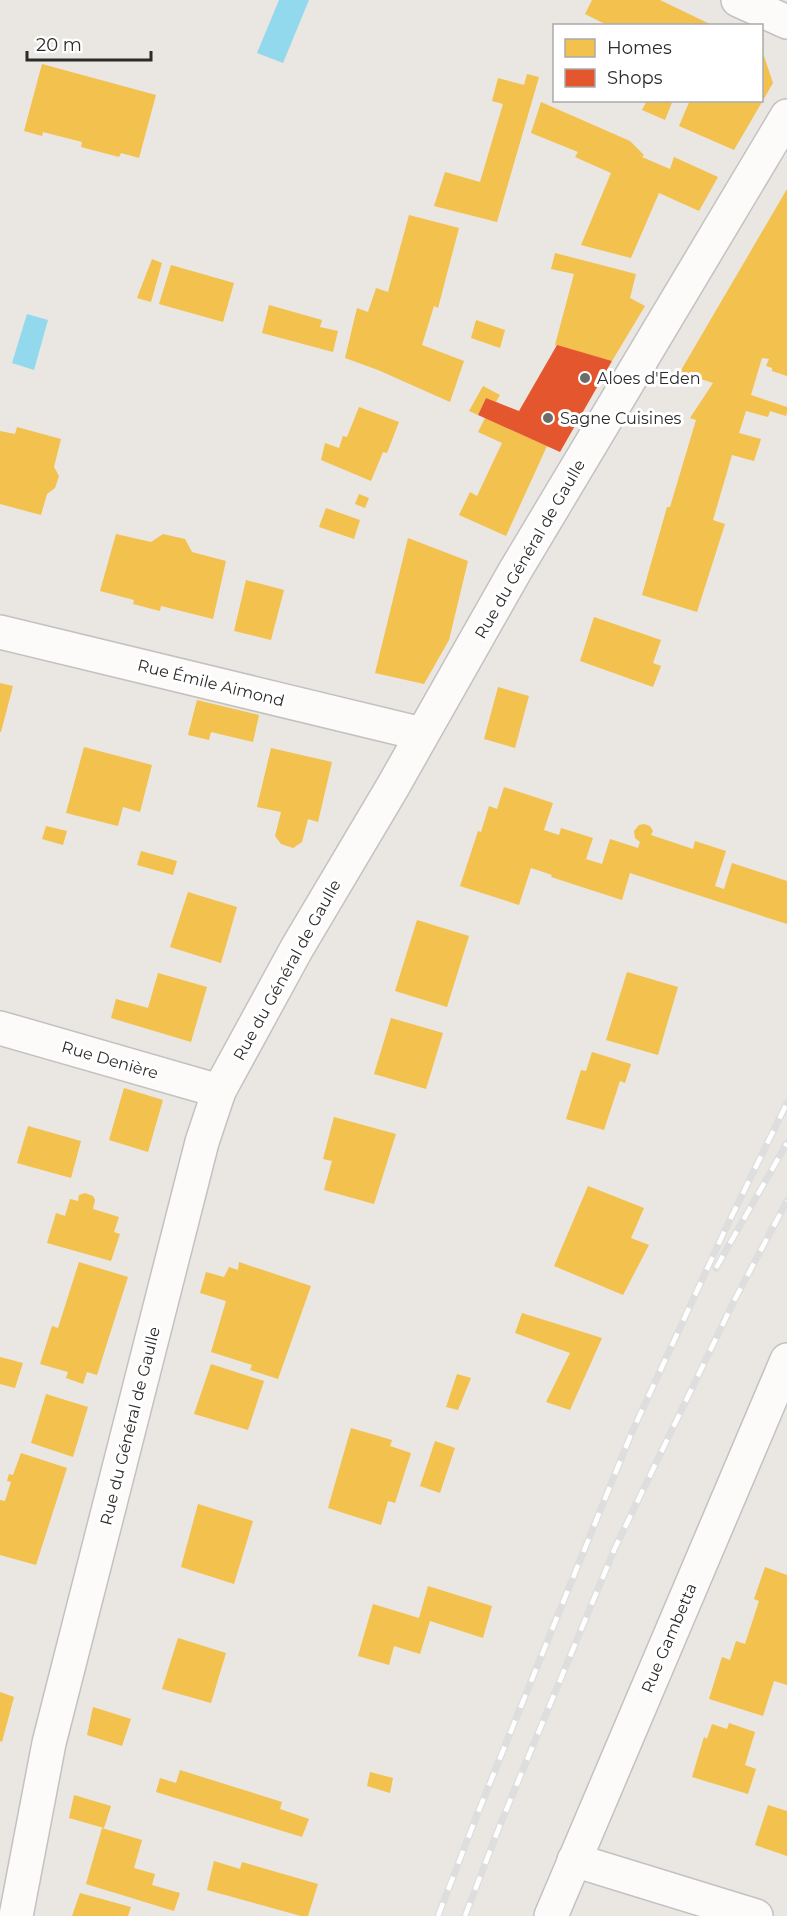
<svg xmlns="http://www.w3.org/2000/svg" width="787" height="1916" font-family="Montserrat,sans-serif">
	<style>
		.water { fill: #92d9ee }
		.homes { fill: #f2c14e }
		.shops { fill: #e4572e }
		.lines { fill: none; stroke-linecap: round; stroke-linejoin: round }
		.minor-casing { stroke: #c3c2c2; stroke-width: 36 }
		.tertiary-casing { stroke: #c3c2c2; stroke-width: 36 }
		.minor { stroke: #fcfbfa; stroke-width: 33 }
		.tertiary { stroke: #fcfbfa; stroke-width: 33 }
		.rail-casing { stroke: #dededf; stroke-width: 7 }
		.rail { stroke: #fff; stroke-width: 4.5; stroke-dasharray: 14; stroke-linecap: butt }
		.poi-dot { fill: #6e6c6b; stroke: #fff; stroke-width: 2 }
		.labels { text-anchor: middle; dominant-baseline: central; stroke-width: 6; stroke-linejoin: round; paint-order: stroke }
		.poi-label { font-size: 16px; fill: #2b2b2b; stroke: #fff; text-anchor: start }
		.street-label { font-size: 16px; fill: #2b2b2b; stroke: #fff }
	</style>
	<rect width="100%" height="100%" fill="#eae6e1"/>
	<g class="water">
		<polygon points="279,0 309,0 283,63 257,53"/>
		<polygon points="27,314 48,320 34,370 12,363"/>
	</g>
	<g class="homes">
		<polygon points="592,0 660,0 714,26 609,26 585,14"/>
		<polygon points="762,50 773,83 734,150 679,126 690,100 762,100"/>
		<polygon points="42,64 156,95 139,158 121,153 119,157 81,147 82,142 43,132 42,136 24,131"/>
		<polygon points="527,74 539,77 497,222 434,206 445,172 480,182 503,104 492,101 498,78 524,85"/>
		<polygon points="647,100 673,100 665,120 642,110"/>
		<polygon points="541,102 630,141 644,155 642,157 670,169 674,157 718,177 699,211 659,193 631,258 581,245 611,173 575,157 578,152 531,133"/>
		<polygon points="787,189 787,376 772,371 772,368 766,366 769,359 762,358 751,395 787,407 787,412 786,416 770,411 768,417 746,411 739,433 761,439 754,461 732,455 713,520 725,524 697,612 642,595 667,507 670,507 696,420 690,418 713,383 680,372"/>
		<polygon points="409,215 459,228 438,308 434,306 422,345 464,361 450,402 378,370 345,358 357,308 368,312 376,288 388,292"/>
		<polygon points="555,253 636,274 630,298 645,306 612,361 555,345 574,274 551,269"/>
		<polygon points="152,259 162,263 151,302 137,298"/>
		<polygon points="171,265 234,283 223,322 159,304"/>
		<polygon points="269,305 322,320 320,327 338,331 333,352 262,333"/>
		<polygon points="476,320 505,330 500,348 471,338"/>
		<polygon points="483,386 500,395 496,402 486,398 478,415 469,411"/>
		<polygon points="359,407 399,422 387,453 383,452 371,481 321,460 325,443 339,448 343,436 347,437"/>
		<polygon points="485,418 547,446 506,536 459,515 470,492 477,496 502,443 478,432"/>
		<polygon points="17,427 61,439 54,467 59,476 55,488 47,494 41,515 0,504 0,431 15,434"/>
		<polygon points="359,494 369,498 365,508 355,504"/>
		<polygon points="326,508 360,520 354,539 319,527"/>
		<polygon points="116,534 151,542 163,534 185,539 192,552 226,561 213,619 161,606 160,611 133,604 134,600 100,591"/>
		<polygon points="408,538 468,561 449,640 424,684 375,673"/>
		<polygon points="246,580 284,590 271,640 234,631"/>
		<polygon points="594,617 661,640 653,663 661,666 653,687 580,661"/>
		<polygon points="0,683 13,686 1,732 0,732"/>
		<polygon points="498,687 529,696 515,748 484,739"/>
		<polygon points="197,700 259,715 253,742 211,732 209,740 188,735"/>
		<polygon points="84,747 152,765 140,812 123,807 118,826 66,813"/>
		<polygon points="271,748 332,762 318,822 308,819 302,842 293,848 281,844 275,836 281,812 257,807"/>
		<polygon points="504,787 553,803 544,830 559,835 561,828 593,838 586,859 602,864 610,839 638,848 640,842 635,838 634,831 639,825 644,824 650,826 653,831 651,835 693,849 695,841 726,851 715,886 724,889 732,863 787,881 787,924 630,873 622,900 551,877 552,875 531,868 519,905 460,886 478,831 481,832 489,806 497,809"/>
		<polygon points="46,826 67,831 63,845 42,839"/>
		<polygon points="141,851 177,861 173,875 137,865"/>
		<polygon points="188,892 237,907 221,963 170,947"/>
		<polygon points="417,920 469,936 447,1007 395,991"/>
		<polygon points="627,972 678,987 658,1055 606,1040"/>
		<polygon points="158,973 207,987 191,1042 111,1018 116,999 148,1008"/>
		<polygon points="391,1018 443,1033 426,1089 374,1074"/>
		<polygon points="592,1052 631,1064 625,1083 620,1081 604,1130 566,1119 581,1070 586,1071"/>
		<polygon points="124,1088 163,1100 148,1152 109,1140"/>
		<polygon points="334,1117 396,1134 374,1204 324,1190 332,1161 323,1159"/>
		<polygon points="28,1126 81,1141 71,1178 17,1163"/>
		<polygon points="588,1186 644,1208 631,1238 649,1245 623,1295 554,1266"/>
		<polygon points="85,1193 93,1196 95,1200 93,1209 119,1217 114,1232 120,1234 111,1261 47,1243 56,1213 65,1216 70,1199 78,1201 79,1195"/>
		<polygon points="79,1262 128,1277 97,1375 87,1372 83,1384 66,1378 68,1372 40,1364 52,1326 58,1328"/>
		<polygon points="239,1262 311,1286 278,1379 250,1370 252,1365 211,1352 226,1301 200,1293 206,1272 224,1277 229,1267 238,1270"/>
		<polygon points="522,1313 602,1338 570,1410 546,1402 570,1353 515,1333"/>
		<polygon points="0,1357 23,1363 15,1388 0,1384"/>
		<polygon points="211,1364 264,1381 248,1430 194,1414"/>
		<polygon points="457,1374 471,1378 458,1410 446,1407"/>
		<polygon points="46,1394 88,1407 73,1457 31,1443"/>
		<polygon points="351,1428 392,1440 390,1446 411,1453 395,1503 388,1501 381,1525 328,1508"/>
		<polygon points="435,1441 455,1448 440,1493 420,1486"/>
		<polygon points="21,1453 67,1468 36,1565 0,1555 0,1500 5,1501 11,1482 7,1481 9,1474 13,1475"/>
		<polygon points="198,1504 253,1521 234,1584 181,1567"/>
		<polygon points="765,1567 787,1575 787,1685 774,1681 763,1716 709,1699 722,1657 730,1660 736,1641 745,1644 759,1601 754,1599"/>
		<polygon points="428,1586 492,1606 483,1638 430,1621 420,1654 394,1646 389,1665 358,1656 373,1604 419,1618"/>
		<polygon points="178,1638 226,1653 211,1703 162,1689"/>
		<polygon points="0,1692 14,1697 2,1742 0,1741"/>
		<polygon points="93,1707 131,1719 122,1746 87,1735"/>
		<polygon points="729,1723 755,1732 745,1765 756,1769 748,1794 692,1777 704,1737 707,1739 712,1724 727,1729"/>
		<polygon points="180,1770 282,1802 280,1809 309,1819 302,1837 156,1792 160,1778 176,1783"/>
		<polygon points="370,1772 393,1778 390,1793 367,1786"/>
		<polygon points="74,1795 111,1806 104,1828 69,1818"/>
		<polygon points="768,1805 787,1811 787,1856 755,1845"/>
		<polygon points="102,1828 142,1840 134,1868 155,1874 152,1885 180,1893 174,1911 86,1884"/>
		<polygon points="214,1861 240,1869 242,1862 318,1884 308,1916 301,1916 207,1890"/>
		<polygon points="80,1893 131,1907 128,1916 72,1916"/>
	</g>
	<polygon class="shops" points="557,345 612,361 560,452 478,415 486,398 519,411"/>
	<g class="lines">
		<g class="minor-casing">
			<g id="minor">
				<polyline points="738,0 787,22"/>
				<polyline points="0,632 422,734"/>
				<polyline points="0,1028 219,1091"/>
				<polyline points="574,1860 756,1916"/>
				<polyline points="551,1916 787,1360"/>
			</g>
		</g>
		<g class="tertiary-casing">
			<polyline id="tertiary" points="16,1916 49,1743 202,1142 219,1091 297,948 392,788 515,571 787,116"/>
		</g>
		<use href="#minor" class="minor"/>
		<use href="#tertiary" class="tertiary"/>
		<g class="rail-casing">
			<g id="rail">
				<polyline points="716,1268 787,1143"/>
				<polyline points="438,1916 477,1815 632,1432 725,1230 787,1103"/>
				<polyline points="465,1916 500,1825 615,1548 735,1299 787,1201"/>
			</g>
		</g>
		<use href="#rail" class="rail"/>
	</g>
	<g class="poi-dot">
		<circle cx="585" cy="378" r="6"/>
		<circle cx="548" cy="418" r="6"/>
	</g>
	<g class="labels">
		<g class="poi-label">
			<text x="597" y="378">Aloes d'Eden</text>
			<text x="560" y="418">Sagne Cuisines</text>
		</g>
		<g class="street-label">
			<text transform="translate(530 549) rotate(-60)">Rue du Général de Gaulle</text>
			<text transform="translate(211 683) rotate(14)">Rue Émile Aimond</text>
			<text transform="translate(287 970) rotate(-61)">Rue du Général de Gaulle</text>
			<text transform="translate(110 1060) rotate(16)">Rue Denière</text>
			<text transform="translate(130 1426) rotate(-76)">Rue du Général de Gaulle</text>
			<text transform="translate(669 1638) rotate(-67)">Rue Gambetta</text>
		</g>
	</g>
	<rect x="553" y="24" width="210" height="78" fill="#ffffff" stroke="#aaaaaa" stroke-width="1.5"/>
	<rect x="565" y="39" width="30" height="18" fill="#f2c14e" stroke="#aaaaaa" stroke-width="1.5"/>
	<text x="607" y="54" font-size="18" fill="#2b2b2b">Homes</text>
	<rect x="565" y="69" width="30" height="18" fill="#e4572e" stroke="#aaaaaa" stroke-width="1.5"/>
	<text x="607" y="84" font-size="18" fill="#2b2b2b">Shops</text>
	<path d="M27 51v9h124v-9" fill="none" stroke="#2b2b2b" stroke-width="3"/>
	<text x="36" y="51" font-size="18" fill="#2b2b2b" stroke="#ffffff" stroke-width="4.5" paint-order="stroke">20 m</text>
</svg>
